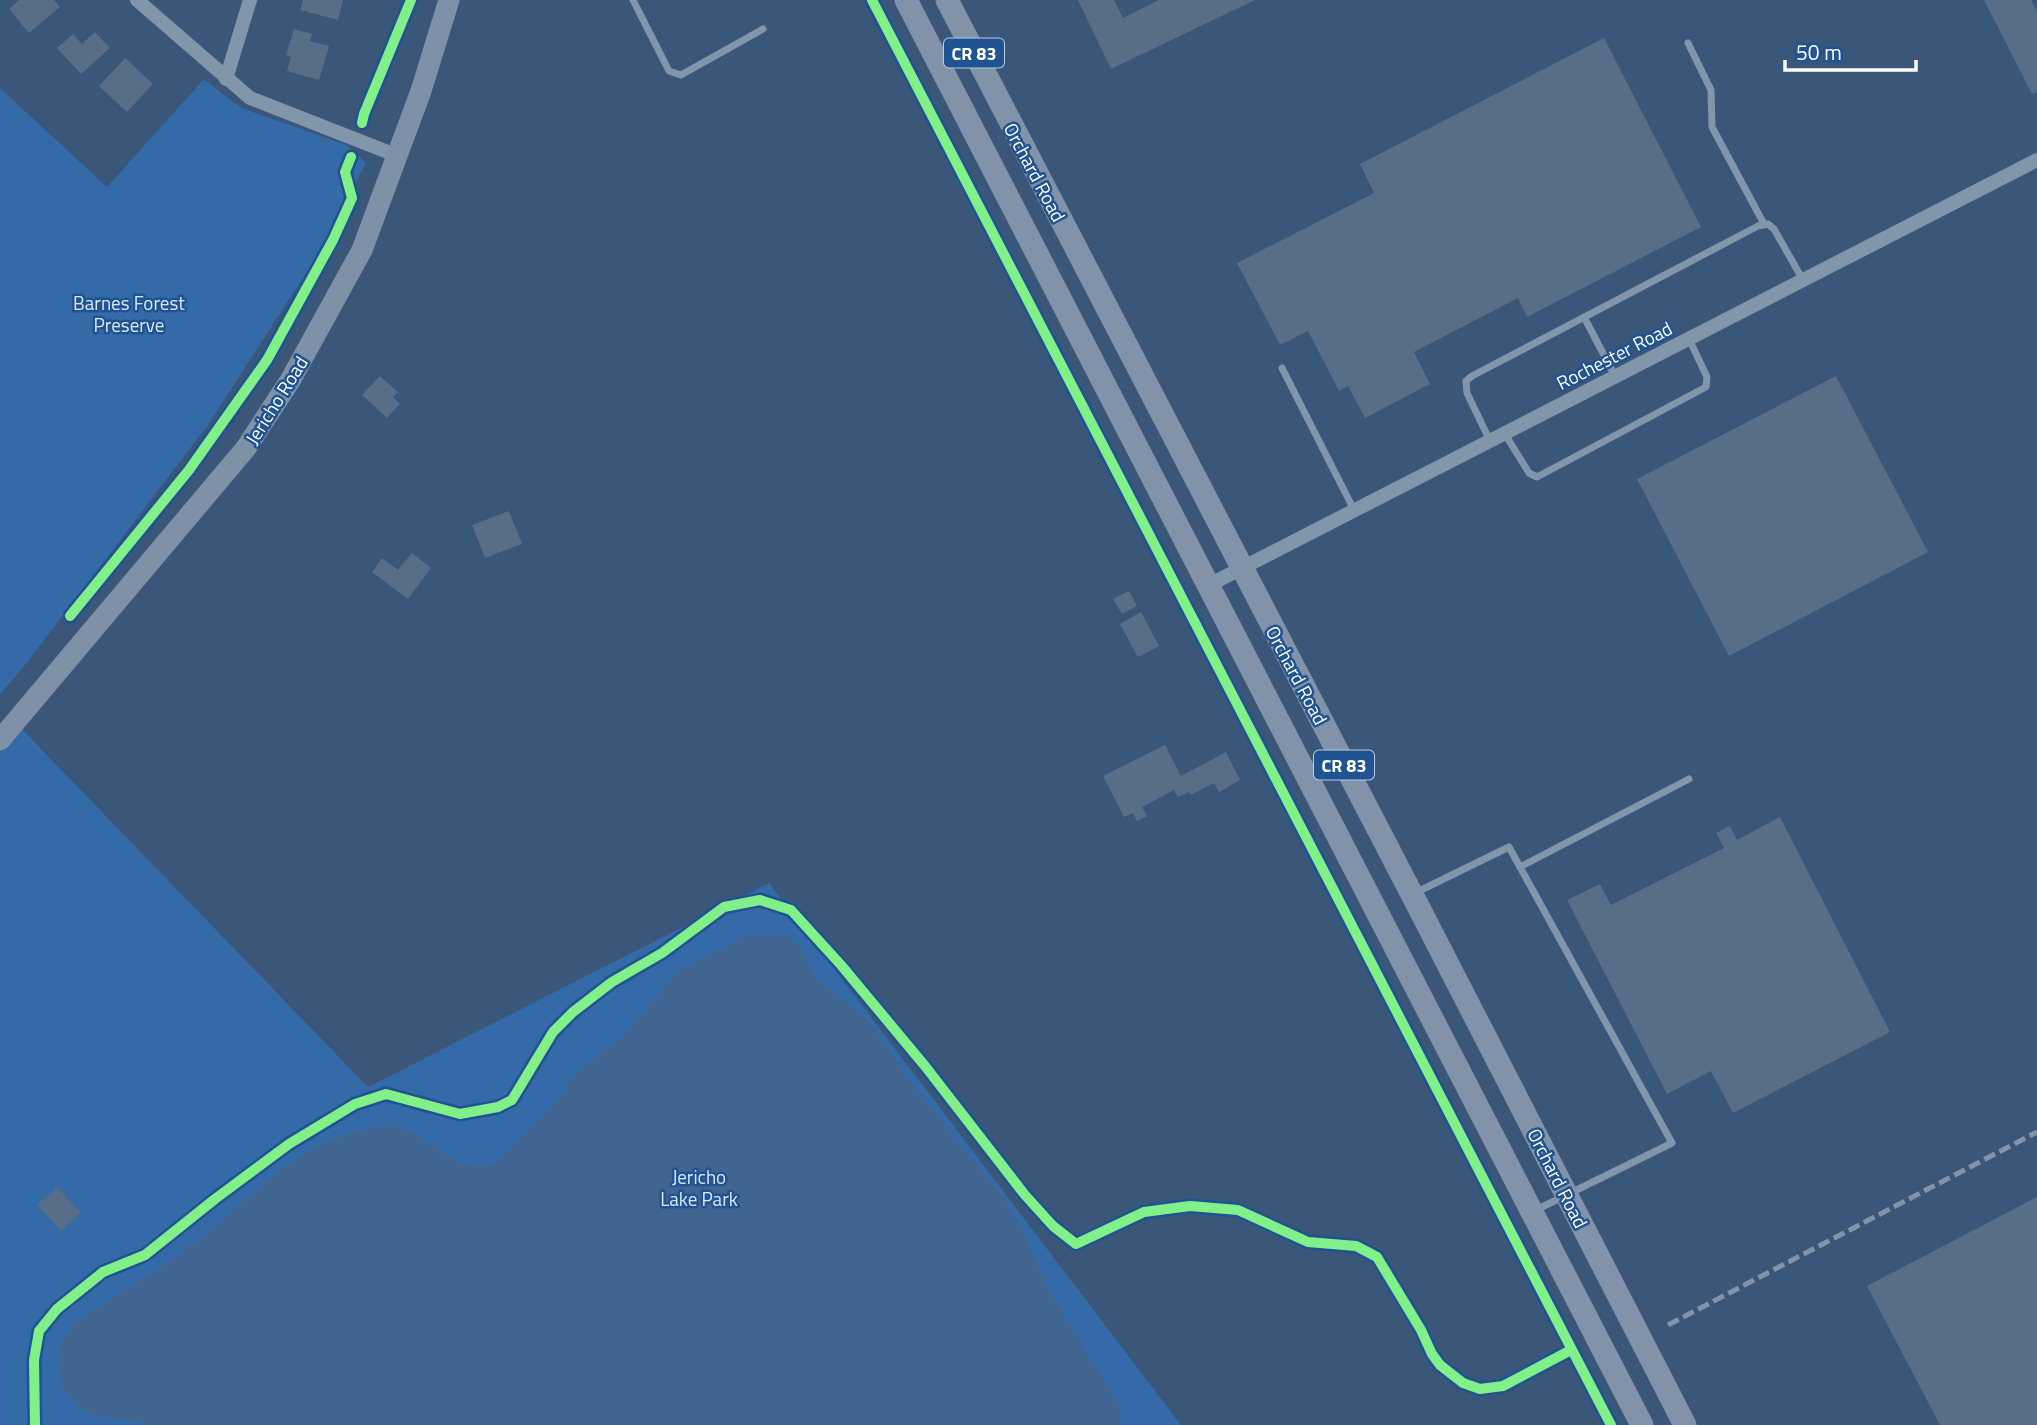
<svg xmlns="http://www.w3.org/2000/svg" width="2037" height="1425" font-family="'Titillium Web',sans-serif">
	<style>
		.green { fill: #346aa8 }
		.water { fill: #406591 }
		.building { fill: #586e88 }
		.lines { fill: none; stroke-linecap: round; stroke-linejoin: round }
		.lane { stroke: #8195ab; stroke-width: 7 }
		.street { stroke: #8195ab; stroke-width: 14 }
		.secondary { stroke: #7e91a7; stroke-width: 21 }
		.primary { stroke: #8192a9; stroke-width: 23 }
		.rail { stroke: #8194aa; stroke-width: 5; stroke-dasharray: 12 5; stroke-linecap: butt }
		.cycleway-casing { stroke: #205392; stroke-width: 15 }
		.cycleway { stroke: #82f089; stroke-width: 10 }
		.labels { text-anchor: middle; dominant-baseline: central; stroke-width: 5; stroke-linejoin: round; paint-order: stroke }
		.shield { fill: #205392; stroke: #bccbde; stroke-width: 2 }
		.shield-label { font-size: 18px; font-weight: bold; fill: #fff }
		.street-label { font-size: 19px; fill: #fff; stroke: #205392 }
		.park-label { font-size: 19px; fill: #d7e7fa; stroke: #205392 }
	</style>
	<rect width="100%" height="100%" fill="#3a5678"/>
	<g class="green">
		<polygon points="204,79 241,108 346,145 366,163 314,261 208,425 22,669 0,694 0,88 107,187"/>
		<polygon points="15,722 368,1087 769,883 1181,1425 0,1425 0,740"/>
	</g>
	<path class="water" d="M773,934L789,937L801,946L815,977L867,1019L911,1082L1003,1198L1020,1225L1050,1293L1110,1389L1119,1407L1122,1425H149L145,1422C128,1419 109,1420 91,1414C67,1405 51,1370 61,1346C65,1336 72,1327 79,1319C115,1296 153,1275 187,1249C243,1207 285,1151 356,1132C365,1129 377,1125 387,1126C426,1126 449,1177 493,1165L557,1101L577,1072L622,1038L681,968L746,936Z"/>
	<g class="building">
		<polygon points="19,0 54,0 60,7 29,33 9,9"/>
		<polygon points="303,0 343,0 338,20 300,10"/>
		<polygon points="1078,0 1114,0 1123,18 1159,0 1255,0 1111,69"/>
		<polygon points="1984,0 2031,0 2037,11 2037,92 2032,94"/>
		<polygon points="294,29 312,34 310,41 329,46 319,80 287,71 291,57 286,55"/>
		<polygon points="95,32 110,48 81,74 57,48 73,34 82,44"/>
		<polygon points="1604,38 1701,227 1527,317 1518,298 1414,352 1430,384 1365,418 1348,386 1339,391 1308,331 1280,345 1237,263 1374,193 1360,164"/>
		<polygon points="125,58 153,84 127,112 99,86"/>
		<polygon points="380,376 398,392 393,397 400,404 387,418 362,395"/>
		<polygon points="1836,376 1928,552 1729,656 1637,479"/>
		<polygon points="509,511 522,544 485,558 472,525"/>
		<polygon points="412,553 431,568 408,599 372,572 382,558 398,570"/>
		<polygon points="1129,591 1137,606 1122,614 1113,599"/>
		<polygon points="1141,612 1159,646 1138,657 1120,624"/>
		<polygon points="1165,745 1181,776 1226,752 1240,780 1219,792 1214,783 1191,795 1189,792 1178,797 1174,790 1142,807 1147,816 1137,821 1133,813 1124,817 1103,776"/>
		<polygon points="1780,817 1890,1032 1733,1113 1711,1071 1667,1094 1567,900 1600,884 1611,905 1724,848 1716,833 1730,826 1737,840"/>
		<polygon points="57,1187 81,1213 61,1231 37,1205"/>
		<polygon points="2037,1197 2037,1425 1940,1425 1867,1286"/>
	</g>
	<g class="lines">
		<g class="lane">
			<polyline points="633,0 669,71 681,75 763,29"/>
			<polyline points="1688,43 1711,90 1712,127 1764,224"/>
			<polyline points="1584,317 1615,376"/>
			<polyline points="1282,368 1354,510"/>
			<polyline points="1505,434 1529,473 1537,477 1706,387 1707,377 1689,339"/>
			<polyline points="1490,441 1467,393 1466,381 1472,376 1758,226 1768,224 1774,229 1803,280"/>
			<polyline points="1520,867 1689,779"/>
			<polyline points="1415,893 1509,847 1672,1143 1536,1210"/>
		</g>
		<g class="street">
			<polyline points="137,0 250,98 398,156"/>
			<polyline points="226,79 250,0"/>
			<polyline points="1209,585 2037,160"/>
		</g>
		<polyline class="secondary" points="0,740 246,448 291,379 362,250 421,91 449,0"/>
		<g class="primary">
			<polyline points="906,0 1642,1425"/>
			<polyline points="947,0 1418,906 1685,1425"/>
		</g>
		<polyline class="rail" points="1668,1325 2037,1132"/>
		<g class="cycleway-casing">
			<g id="cycleway">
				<polyline points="872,0 1611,1425"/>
				<polyline points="362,123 364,114 411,0"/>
				<polyline points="70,616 189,470 267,360 333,240 352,198 345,172 351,157"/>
				<polyline points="35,1425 34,1360 39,1331 57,1309 103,1272 145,1255 215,1199 289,1144 355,1104 386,1094 460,1114 498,1107 512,1100 553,1032 573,1012 612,982 662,953 724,907 760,900 791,910 841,965 925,1066 1025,1195 1053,1226 1076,1244 1144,1212 1190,1206 1238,1210 1308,1242 1356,1246 1377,1257 1421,1330 1432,1354 1440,1365 1463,1383 1480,1389 1503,1386 1571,1350"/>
			</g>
		</g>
		<use href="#cycleway" class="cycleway"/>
	</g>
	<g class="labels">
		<g class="shield">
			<rect x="944" y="38.5" width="60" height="29" rx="5"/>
			<rect x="1314" y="750.5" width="60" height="29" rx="5"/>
		</g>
		<g class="shield-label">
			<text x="974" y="53">CR 83</text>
			<text x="1344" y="765">CR 83</text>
		</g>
		<g class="street-label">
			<text transform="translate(1035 172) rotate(62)">Orchard Road</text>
			<text transform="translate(1614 355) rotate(-27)">Rochester Road</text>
			<text transform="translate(276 400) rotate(-58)">Jericho Road</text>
			<text transform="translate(1297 675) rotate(62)">Orchard Road</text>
			<text transform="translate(1558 1178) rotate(63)">Orchard Road</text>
		</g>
		<g class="park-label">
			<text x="129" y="302">Barnes Forest<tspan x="129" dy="22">Preserve</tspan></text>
			<text x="699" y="1176">Jericho<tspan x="699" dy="22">Lake Park</tspan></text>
		</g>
	</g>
	<path d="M1785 60v10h131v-10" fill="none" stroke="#ffffff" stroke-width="3.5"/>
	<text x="1796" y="60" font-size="21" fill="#ffffff" stroke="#205392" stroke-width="5" paint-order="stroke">50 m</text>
</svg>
